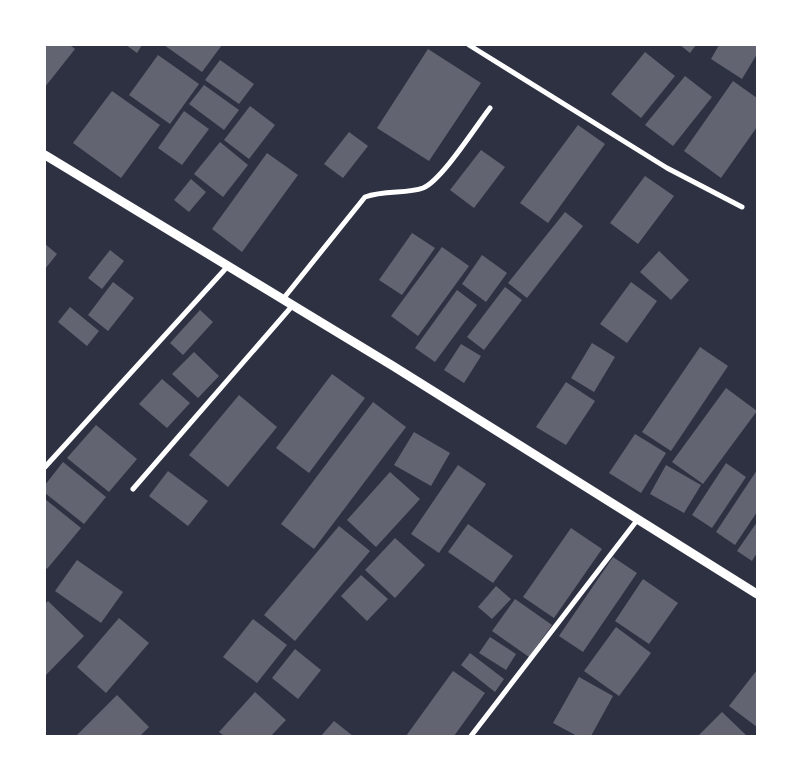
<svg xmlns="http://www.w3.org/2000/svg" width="802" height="781" font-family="Mulish,sans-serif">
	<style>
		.building { fill: #626471 }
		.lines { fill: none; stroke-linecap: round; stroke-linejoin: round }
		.minor { stroke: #fff; stroke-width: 5 }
		.tertiary { stroke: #fff; stroke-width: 9 }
	</style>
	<rect width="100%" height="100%" fill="#2d3142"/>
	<g class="building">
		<polygon points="45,45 70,45 75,49 45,87"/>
		<polygon points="126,45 142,45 137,53"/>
		<polygon points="164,45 222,45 202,72"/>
		<polygon points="680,45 696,45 690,53"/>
		<polygon points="719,45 757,45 757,54 742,79 711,59"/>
		<polygon points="428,49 481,83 429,161 377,128"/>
		<polygon points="645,52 675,76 641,118 611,94"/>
		<polygon points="158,55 199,84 170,124 129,95"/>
		<polygon points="220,60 254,84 239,104 205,80"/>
		<polygon points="685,76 712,97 673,146 645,125"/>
		<polygon points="733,81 757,98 757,127 721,178 684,151"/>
		<polygon points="204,85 239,110 224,130 189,104"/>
		<polygon points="112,91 160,125 121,178 73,143"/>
		<polygon points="250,106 275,125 249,159 224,140"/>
		<polygon points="184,111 209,129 182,165 158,148"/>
		<polygon points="578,125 605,144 548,223 520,203"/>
		<polygon points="349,132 368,146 343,178 324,164"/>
		<polygon points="220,142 248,165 223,197 194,174"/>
		<polygon points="481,150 505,167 474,208 450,190"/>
		<polygon points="267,153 298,175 242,252 212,229"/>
		<polygon points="645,176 674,196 638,244 610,223"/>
		<polygon points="191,179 206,192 189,212 174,200"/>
		<polygon points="565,212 583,226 527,298 508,283"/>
		<polygon points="412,233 435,248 402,295 379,280"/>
		<polygon points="45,244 57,254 45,269"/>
		<polygon points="442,247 469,266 418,336 391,316"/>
		<polygon points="110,250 124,261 102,289 88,278"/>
		<polygon points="659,251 689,280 671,300 640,272"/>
		<polygon points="482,255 507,273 486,302 462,284"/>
		<polygon points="113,282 134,298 108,331 88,315"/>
		<polygon points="631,282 657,301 627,343 600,324"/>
		<polygon points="505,287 522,300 484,350 467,337"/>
		<polygon points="457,290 477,305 435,362 415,348"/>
		<polygon points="70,307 99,331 87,346 58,322"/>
		<polygon points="200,310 213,322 183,355 170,343"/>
		<polygon points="592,343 615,357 594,392 571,378"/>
		<polygon points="461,344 481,356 464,383 444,370"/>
		<polygon points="700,347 728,366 671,451 642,432"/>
		<polygon points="194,352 219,376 198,398 172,374"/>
		<polygon points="332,374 365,398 309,473 276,448"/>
		<polygon points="162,379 190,403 167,428 139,404"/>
		<polygon points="566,382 595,401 566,445 536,427"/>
		<polygon points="726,388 757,411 703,484 672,462"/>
		<polygon points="239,395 277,427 228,487 189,455"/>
		<polygon points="373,402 406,427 314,549 281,524"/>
		<polygon points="96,425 137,459 109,492 67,458"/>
		<polygon points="414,432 450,453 431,486 394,465"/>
		<polygon points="635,434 666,453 641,493 609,473"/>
		<polygon points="63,462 106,497 84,524 45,493 45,485"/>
		<polygon points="726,463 746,477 712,528 692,515"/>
		<polygon points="458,465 486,484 439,553 411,534"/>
		<polygon points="666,465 701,485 684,513 650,494"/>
		<polygon points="757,470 757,512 735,545 716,532"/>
		<polygon points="168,471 208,501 188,526 149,496"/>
		<polygon points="390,472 420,499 376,547 347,520"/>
		<polygon points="45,499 81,528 47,569 45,567"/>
		<polygon points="757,522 757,553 752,561 737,551"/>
		<polygon points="468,524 513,556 493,583 448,552"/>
		<polygon points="339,526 370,551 295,641 264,615"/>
		<polygon points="571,528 602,549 554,618 523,597"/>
		<polygon points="395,538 425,565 395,598 365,570"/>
		<polygon points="613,557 637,573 583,652 559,636"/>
		<polygon points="77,560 123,592 101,623 55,591"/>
		<polygon points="361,575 388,599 367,621 341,596"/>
		<polygon points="643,579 678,603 649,644 615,621"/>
		<polygon points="496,586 511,599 492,619 478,607"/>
		<polygon points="515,599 552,625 529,657 492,631"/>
		<polygon points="48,601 84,636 45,676 45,604"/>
		<polygon points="119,618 149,643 106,693 77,667"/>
		<polygon points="253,619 287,645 257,683 223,657"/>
		<polygon points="616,627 651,653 619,696 584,671"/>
		<polygon points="490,637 516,654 506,670 479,653"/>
		<polygon points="295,649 321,670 298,699 272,678"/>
		<polygon points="470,653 504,679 495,692 461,665"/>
		<polygon points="757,670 757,727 729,706"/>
		<polygon points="453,671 485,693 454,736 406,736"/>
		<polygon points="579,677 613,696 591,736 577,736 553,723"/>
		<polygon points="255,692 286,720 271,736 224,736 219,732"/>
		<polygon points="117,695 149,727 140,736 76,736"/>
		<polygon points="722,712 747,736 698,736"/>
		<polygon points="334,721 353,736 321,736"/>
	</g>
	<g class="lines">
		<g class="minor">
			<polyline points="469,45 667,168 742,207"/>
			<path d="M283,299L365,197C385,190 407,194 423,188C442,180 476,126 490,108"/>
			<polyline points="45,467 228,266"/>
			<polyline points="133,489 293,305"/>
			<polyline points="471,736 638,519"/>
		</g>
		<polyline class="tertiary" points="45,155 393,366 757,594"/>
	</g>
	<rect width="802" height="781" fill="none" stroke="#ffffff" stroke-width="92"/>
</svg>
